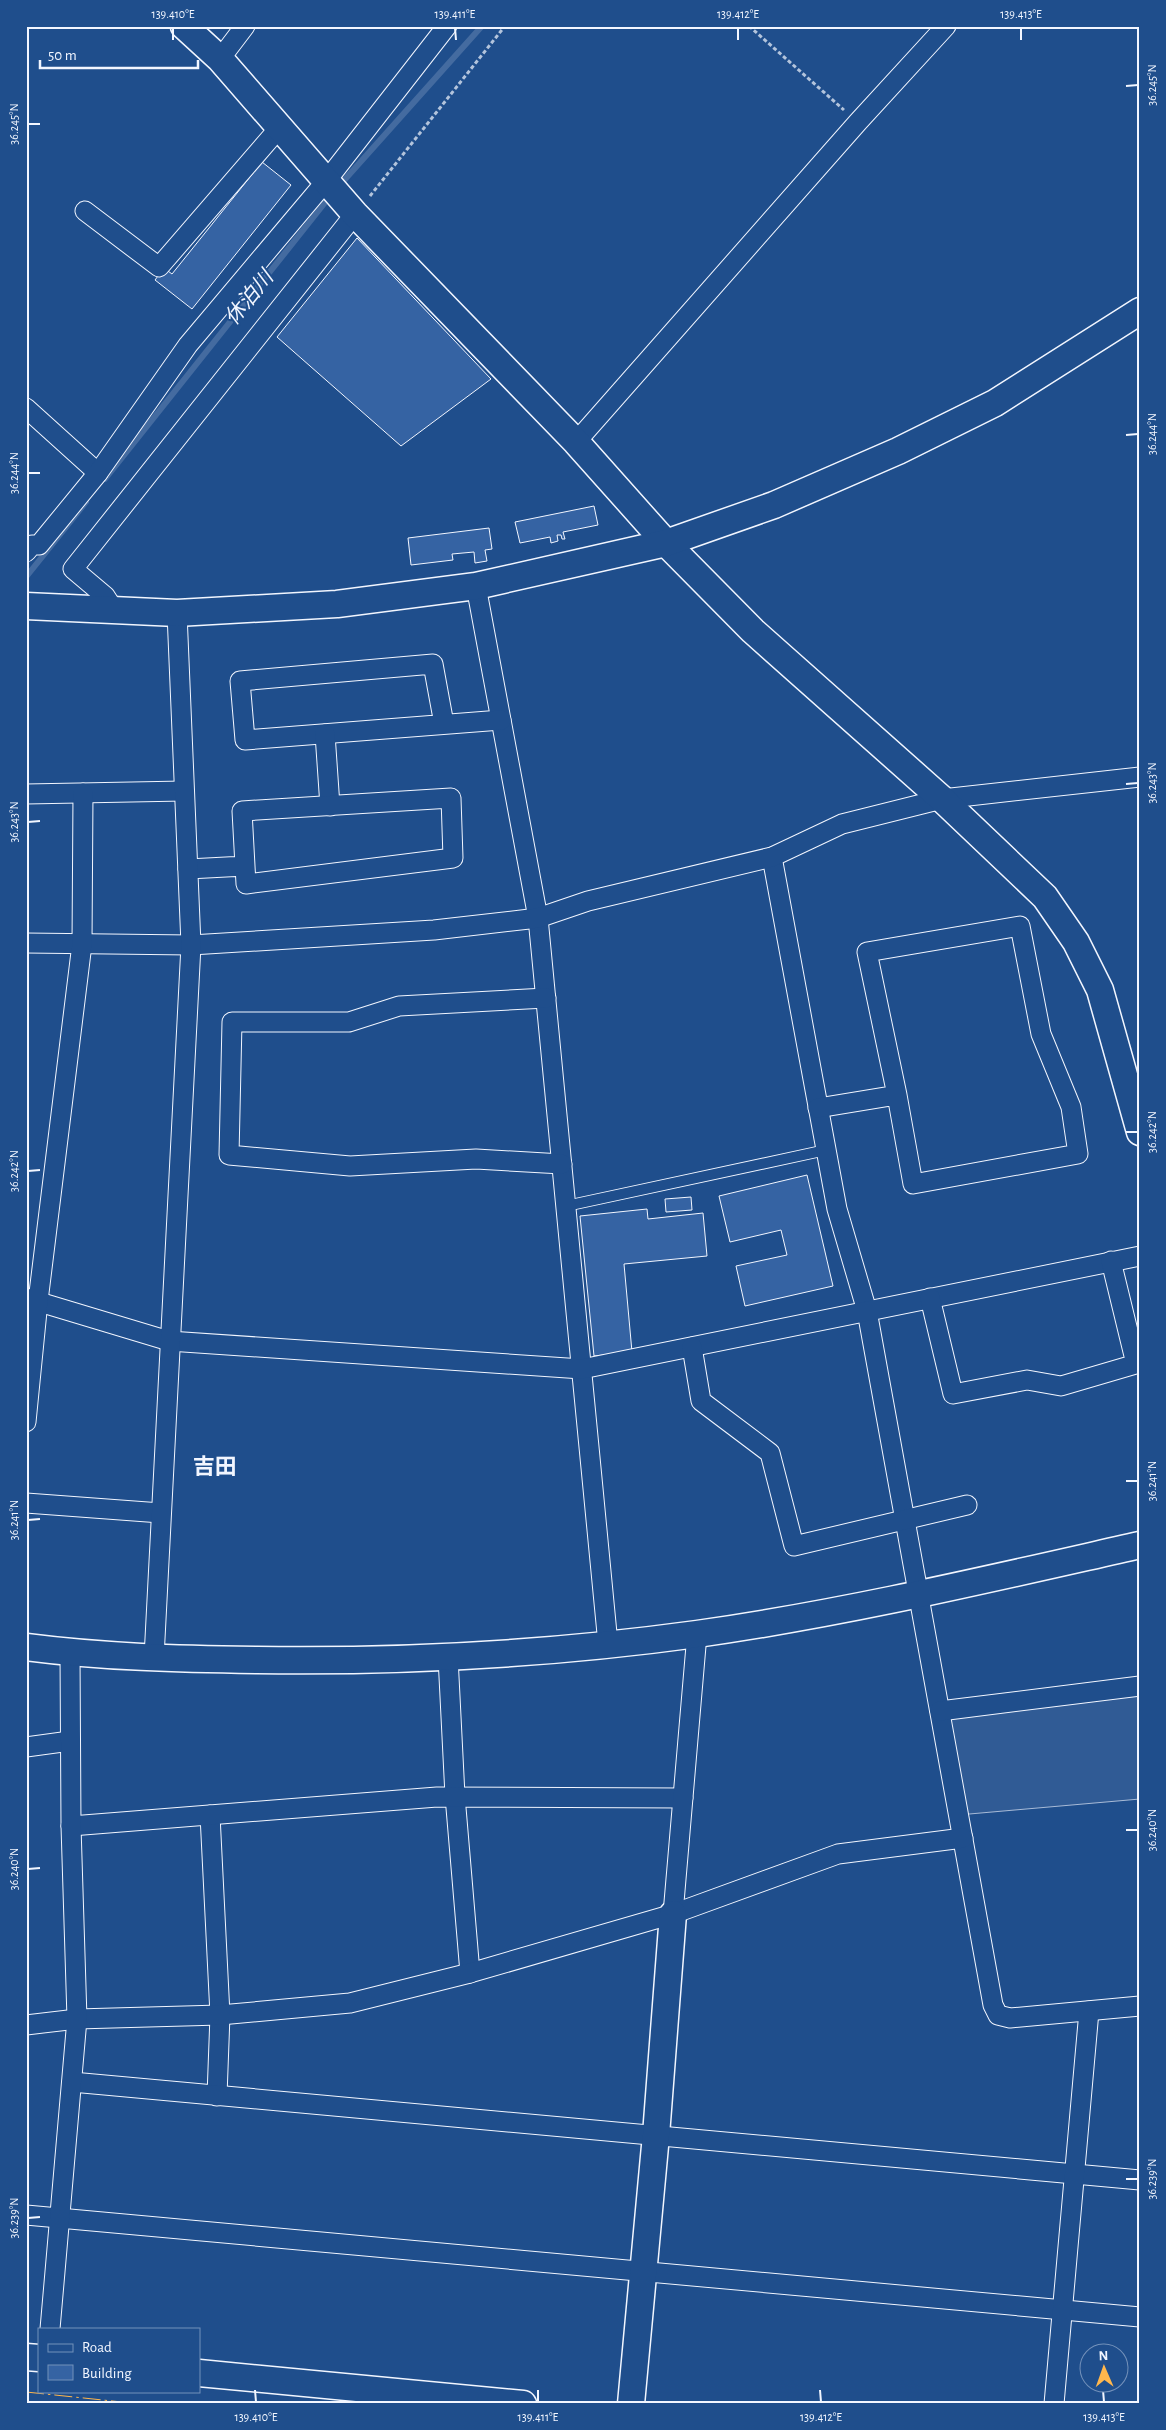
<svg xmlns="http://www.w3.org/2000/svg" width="1166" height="2430" font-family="'Alegreya Sans','Noto Sans JP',sans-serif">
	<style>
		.built { fill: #305b95; stroke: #a8bbd7 }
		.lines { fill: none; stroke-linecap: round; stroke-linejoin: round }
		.stream { stroke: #446ba0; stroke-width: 6 }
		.building { fill: #3563a3; stroke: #f2f6ff }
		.lane-casing { stroke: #f2f6ff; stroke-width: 12 }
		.street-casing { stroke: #f2f6ff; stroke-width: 21 }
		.secondary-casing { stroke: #f2f6ff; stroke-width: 29 }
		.path { stroke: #b3c4dc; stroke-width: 3; stroke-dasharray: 4 2.5; stroke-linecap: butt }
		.lane { stroke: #1f4e8c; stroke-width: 10 }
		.street { stroke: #1f4e8c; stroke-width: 19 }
		.secondary { stroke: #1f4e8c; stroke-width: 26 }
		.power { stroke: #ffb74d; stroke-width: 1; stroke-dasharray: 18 4 2.5 4; stroke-linecap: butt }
		.ticks { fill: none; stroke: #f2f6ff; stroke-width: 2 }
		.labels { text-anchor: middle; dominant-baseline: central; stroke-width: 4; stroke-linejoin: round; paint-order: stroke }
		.water-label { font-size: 21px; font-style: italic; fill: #f2f6ff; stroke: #1f4e8c }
		.quarter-label { font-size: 22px; font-weight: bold; fill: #f2f6ff; stroke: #1f4e8c }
		.neatline { fill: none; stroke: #f2f6ff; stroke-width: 2 }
		.ticks-label { font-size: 12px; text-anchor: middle; fill: #f2f6ff }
	</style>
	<rect width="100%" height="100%" fill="#1f4e8c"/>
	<polygon class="built" points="1140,1686 1140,1799 958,1815 940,1711"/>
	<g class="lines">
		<g class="stream">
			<polyline points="339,186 482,26"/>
			<polyline points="105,479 331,195"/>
			<polyline points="26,577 86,502"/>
		</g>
	</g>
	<g class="building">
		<polygon points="262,162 291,185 192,309 155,280 164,268 172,274"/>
		<polygon points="357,238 491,379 401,446 277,337"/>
		<polygon points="594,506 598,525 563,532 565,539 562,539 561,535 557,535 558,541 551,543 550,537 520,543 515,522"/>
		<polygon points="489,528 492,549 485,550 487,561 475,563 474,552 452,554 453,560 411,565 408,538"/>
		<polygon points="807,1175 833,1286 745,1306 736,1266 787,1255 781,1230 730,1242 719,1196"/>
		<polygon points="691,1197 692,1210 666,1212 665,1199"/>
		<polygon points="647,1209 648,1219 703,1213 707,1256 624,1264 632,1352 594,1356 580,1216"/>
	</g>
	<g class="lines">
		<g class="lane-casing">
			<polyline id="lane" points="566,1206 826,1150"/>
		</g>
		<g class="street-casing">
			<g id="street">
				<polyline points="220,59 245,26"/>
				<polyline points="85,211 159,267 280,127"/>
				<polyline points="26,408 98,473"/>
				<polyline points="576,442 858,122 946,26"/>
				<polyline points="26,552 32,545 39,545 98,473 188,345 327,180 447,26"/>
				<polyline points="476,586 538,918 608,1644"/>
				<polyline points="114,610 105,596 73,569 355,214"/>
				<polyline points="444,724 433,664 240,681 245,740 501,720"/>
				<polyline points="325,734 330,806"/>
				<polyline points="26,794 184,791"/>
				<polyline points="772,857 837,1209 867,1311 993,2005 998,2015 1010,2018 1140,2006"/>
				<polyline points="188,869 245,866 242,811 451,798 453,858 246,884 245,866"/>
				<polyline points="26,943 191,945 434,930 538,918 588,901 772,857 842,824 942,799 1140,777"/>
				<polyline points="546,998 399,1006 349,1022 232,1022 229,1155 350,1166 476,1159 562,1164"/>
				<polyline points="818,1108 897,1095 867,952 1020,926 1041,1034 1071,1107 1078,1154 913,1184 897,1095"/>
				<polyline points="26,1298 169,1341 582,1369 1140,1256"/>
				<polyline points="930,1298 953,1394 1027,1380 1061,1386 1136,1364 1111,1261"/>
				<polyline points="692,1347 701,1401 770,1453 794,1546 967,1505"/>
				<polyline points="26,1422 38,1301 82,944 83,793"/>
				<polyline points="26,1503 161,1513"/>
				<polyline points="448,1657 455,1796 470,1973"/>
				<polyline points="154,1658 191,945 177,613"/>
				<polyline points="940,1711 1140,1686"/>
				<polyline points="26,1747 70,1741"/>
				<polyline points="210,1815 220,2015 217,2096"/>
				<polyline points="71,1826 437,1797 683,1798"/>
				<polyline points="673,1914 697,1634"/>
				<polyline points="26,2025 77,2019 220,2015 350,2003 470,1973 673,1914 838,1854 963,1838"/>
				<polyline points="72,2082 1140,2180"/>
				<polyline points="26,2215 1140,2317"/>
				<polyline points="50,2329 77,2019 71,1826 70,1653"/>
				<polyline points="1054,2404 1089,2011"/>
			</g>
		</g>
		<g class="secondary-casing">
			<g id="secondary">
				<polyline points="184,26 220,59 355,214 576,442 666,543 753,631 942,799 1045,897 1076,942 1100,990 1140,1132"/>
				<polyline points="26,606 177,613 337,604 476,586 666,543 774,505 898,451 995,403 1140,311"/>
				<path d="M26,1647C103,1657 180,1659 257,1660C404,1662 551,1654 697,1634C846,1613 993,1578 1140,1545"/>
				<polyline points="26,2357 39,2358"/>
				<polyline points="199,2373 523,2404"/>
				<polyline points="631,2404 656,2135 673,1914"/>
			</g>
		</g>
		<g class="path">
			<polyline points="749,26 844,110"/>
			<polyline points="370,196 505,26"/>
		</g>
		<use href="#lane" class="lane"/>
		<use href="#street" class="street"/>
		<use href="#secondary" class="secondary"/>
		<polyline class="power" points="26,2392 141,2404"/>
	</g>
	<path class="ticks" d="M173,28V40M455,28L456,40M738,28V40M1021,28V40M1126,86L1138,85M28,124H40M1126,435L1138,434M28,473H40M1126,784L1138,783M28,822L40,821M1126,1132H1138M28,1171L40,1170M1126,1481H1138M28,1520L40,1519M1126,1830H1138M28,1869L40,1868M1126,2179H1138M28,2218L40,2217M255,2390L256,2402M538,2390V2402M820,2390L821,2402M1103,2390L1104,2402"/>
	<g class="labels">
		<g class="water-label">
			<text transform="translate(249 298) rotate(-51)">休泊川</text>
		</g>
		<g class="quarter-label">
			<text x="215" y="1467">吉田</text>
		</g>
	</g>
	<rect width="1166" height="2430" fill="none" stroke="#1f4e8c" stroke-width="55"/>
	<rect x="38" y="2328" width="162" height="65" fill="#1f4e8c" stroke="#7391ba"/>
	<rect x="48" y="2344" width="25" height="8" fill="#1f4e8c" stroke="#7391ba"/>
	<text x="82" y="2352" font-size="15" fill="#f2f6ff">Road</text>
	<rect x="48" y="2365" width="25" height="15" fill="#3563a3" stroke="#7391ba"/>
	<text x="82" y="2378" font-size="15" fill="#f2f6ff">Building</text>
	<g transform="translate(1104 2368) rotate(358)"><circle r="24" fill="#1f4e8c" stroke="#7391ba"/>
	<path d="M0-4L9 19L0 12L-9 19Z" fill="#ffb74d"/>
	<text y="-8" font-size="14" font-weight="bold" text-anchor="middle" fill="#f2f6ff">N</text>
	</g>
	<path d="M40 60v8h158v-8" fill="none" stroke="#f2f6ff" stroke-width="2.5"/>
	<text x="48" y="60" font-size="15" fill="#f2f6ff" stroke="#1f4e8c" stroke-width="4" paint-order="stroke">50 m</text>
	<rect x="28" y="28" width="1110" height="2374" class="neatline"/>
	<g class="ticks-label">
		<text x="173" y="18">139.410°E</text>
		<text x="455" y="18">139.411°E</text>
		<text x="738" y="18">139.412°E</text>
		<text x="1021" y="18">139.413°E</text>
		<text transform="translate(1152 85) rotate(-90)" y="4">36.245°N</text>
		<text transform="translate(14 124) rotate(-90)" y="4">36.245°N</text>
		<text transform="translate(1152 434) rotate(-90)" y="4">36.244°N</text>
		<text transform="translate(14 473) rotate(-90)" y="4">36.244°N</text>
		<text transform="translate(1152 783) rotate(-90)" y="4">36.243°N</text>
		<text transform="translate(14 822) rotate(-90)" y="4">36.243°N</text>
		<text transform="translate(1152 1132) rotate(-90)" y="4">36.242°N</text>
		<text transform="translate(14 1171) rotate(-90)" y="4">36.242°N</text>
		<text transform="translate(1152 1481) rotate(-90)" y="4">36.241°N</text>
		<text transform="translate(14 1520) rotate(-90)" y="4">36.241°N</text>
		<text transform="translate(1152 1830) rotate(-90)" y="4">36.240°N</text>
		<text transform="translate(14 1869) rotate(-90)" y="4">36.240°N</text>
		<text transform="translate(1152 2179) rotate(-90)" y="4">36.239°N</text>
		<text transform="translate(14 2218) rotate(-90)" y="4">36.239°N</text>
		<text x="256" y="2421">139.410°E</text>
		<text x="538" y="2421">139.411°E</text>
		<text x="821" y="2421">139.412°E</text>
		<text x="1104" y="2421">139.413°E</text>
	</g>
</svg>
